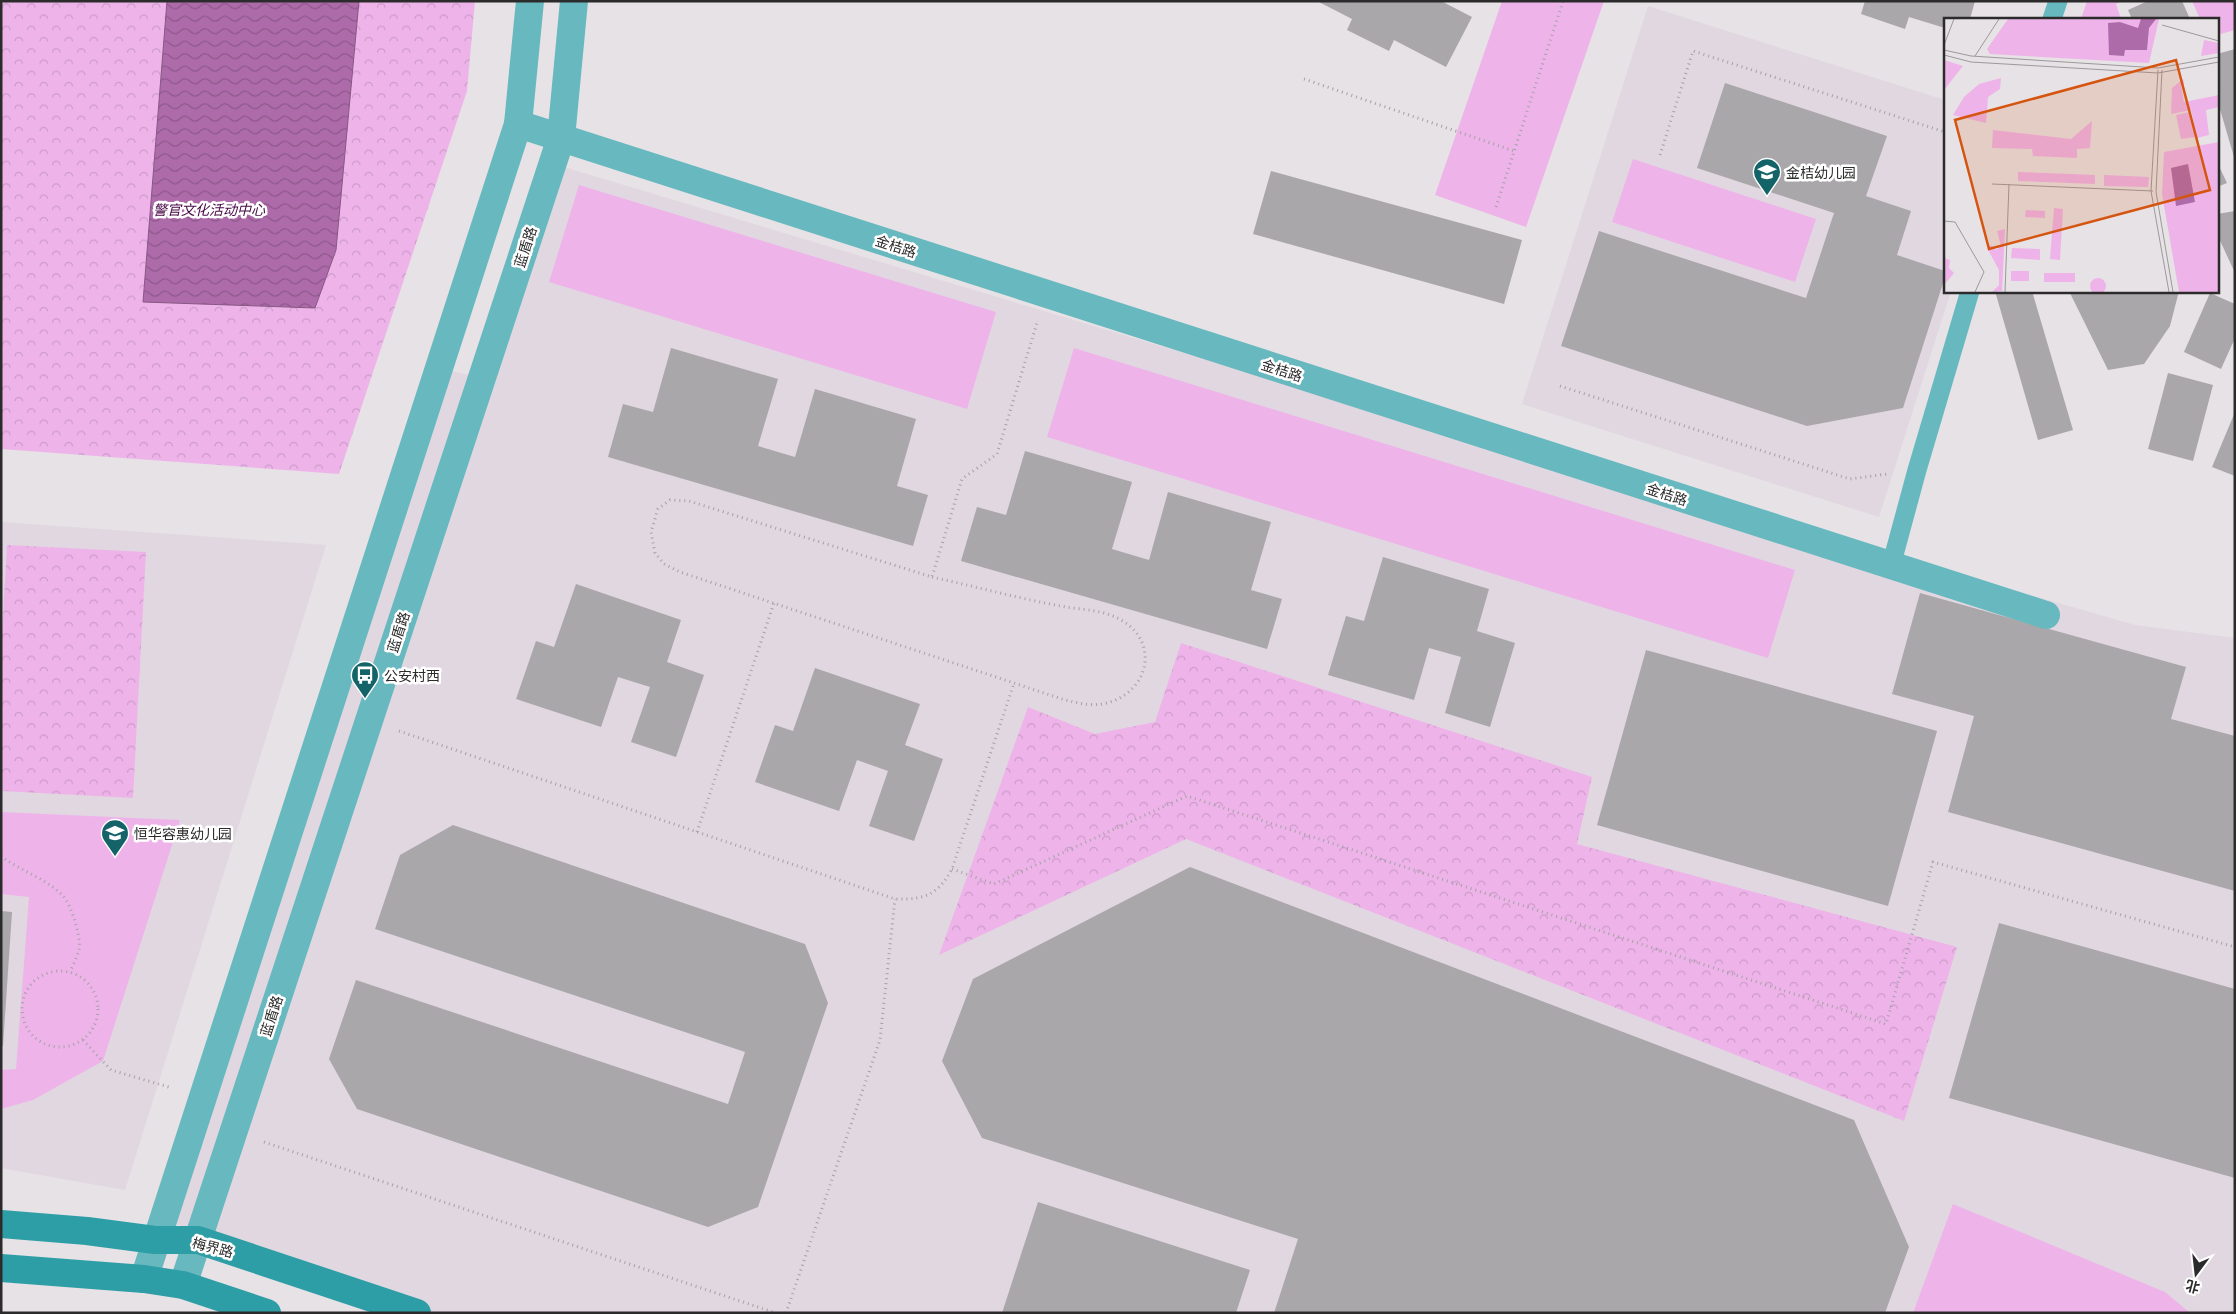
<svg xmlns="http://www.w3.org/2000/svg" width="2236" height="1314" font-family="'Noto Serif','Noto Sans SC',serif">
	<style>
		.built { fill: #e1d7e0 }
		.green { fill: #eeb4ea }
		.park { fill: url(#park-crowns) }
		.water { fill: url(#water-waves); stroke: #875884 }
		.building { fill: #aaa7aa }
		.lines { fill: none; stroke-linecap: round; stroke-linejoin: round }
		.path { stroke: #a4a2a4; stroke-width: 3; stroke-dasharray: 1 4; stroke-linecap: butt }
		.service { stroke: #67b9bf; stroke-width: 19 }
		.minor { stroke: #67b9bf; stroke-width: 28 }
		.tertiary { stroke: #67b9bf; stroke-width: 28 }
		.secondary { stroke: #2d9ea6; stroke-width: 28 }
		.labels { text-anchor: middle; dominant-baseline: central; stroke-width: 5; stroke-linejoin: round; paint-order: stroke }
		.poi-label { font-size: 14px; fill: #2c2b2c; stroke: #fff; text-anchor: start }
		.park-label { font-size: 14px; font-style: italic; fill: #460645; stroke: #fff }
		.street-label { font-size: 14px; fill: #2c2b2c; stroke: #fff }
		.inset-road { fill: none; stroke: #9c999b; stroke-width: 1 }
		.view { fill: #d5540f; fill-opacity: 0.15; stroke: #d5540f; stroke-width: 2.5 }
		.inset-edge { fill: none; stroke: #2c2b2c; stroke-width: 2.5 }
	</style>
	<defs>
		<pattern id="park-crowns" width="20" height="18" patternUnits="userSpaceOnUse" patternTransform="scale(1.25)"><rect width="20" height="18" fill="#eeb4ea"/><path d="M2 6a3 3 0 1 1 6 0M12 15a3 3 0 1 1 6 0" fill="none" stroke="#cc9bc9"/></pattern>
		<pattern id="water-waves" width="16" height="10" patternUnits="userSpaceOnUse" patternTransform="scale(1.25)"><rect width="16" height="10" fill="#ae6baa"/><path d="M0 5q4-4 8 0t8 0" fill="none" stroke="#8e588b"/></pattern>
	</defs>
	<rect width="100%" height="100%" fill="#e6e2e5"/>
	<g class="built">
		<polygon points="1648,6 1945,100 1945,291 1951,291 1879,517 1522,404"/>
		<polygon points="547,162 1157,345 2135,625 2235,638 2235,1313 434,1313 159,1218 432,366 477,377"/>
		<polygon points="1,522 326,545 125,1190 1,1168"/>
	</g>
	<g class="green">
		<polygon points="1502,1 1604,1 1526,227 1435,195"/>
		<polygon points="2087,1 2122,1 2116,4 2121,19 2081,19"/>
		<polygon points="2192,1 2235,1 2235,30 2217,35 2217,19 2200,19"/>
		<polygon points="1633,159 1816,219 1795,282 1612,222"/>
		<polygon points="579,185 996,312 967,409 549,282"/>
		<polygon points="1074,348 1795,570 1768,658 1047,437"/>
		<polygon points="1,812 180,820 103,1061 33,1100 1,1109 1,1070 16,1069 29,897 1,894"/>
		<polygon points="1953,1204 2165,1292 2190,1313 1913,1313"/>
	</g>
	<g class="park">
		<polygon points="1,1 475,1 467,91 339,474 1,449"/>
		<polygon points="7,545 146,552 133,798 1,791 1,653"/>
		<polygon points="1181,643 1592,777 1577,844 1957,947 1904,1121 1186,839 939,955 1028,707 1095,734 1155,722"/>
	</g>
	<polygon class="water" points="167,1 359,1 336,250 315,308 143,302"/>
	<g class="building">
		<polygon points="1317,1 1441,1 1472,17 1446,67 1394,40 1389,51 1347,30 1352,19"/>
		<polygon points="1865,1 1975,1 1970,19 1945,19 1945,28 1909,17 1905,29 1861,14"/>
		<polygon points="2148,1 2182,1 2190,19 2132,19 2128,10"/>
		<polygon points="2235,49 2235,157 2234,157 2217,99 2217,54"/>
		<polygon points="1725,83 1887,136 1866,196 1911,211 1897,255 1945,271 1945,277 1903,408 1807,426 1561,346 1599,231 1806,298 1834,213 1697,168"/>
		<polygon points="2217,162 2227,183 2217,187"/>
		<polygon points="1271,171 1522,240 1504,304 1253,234"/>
		<polygon points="2235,211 2235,273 2217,234 2217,214"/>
		<polygon points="1995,291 2032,291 2073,430 2038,440"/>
		<polygon points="2069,291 2179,291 2170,326 2144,364 2108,370"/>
		<polygon points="2210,293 2235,304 2235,338 2221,369 2184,352"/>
		<polygon points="671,348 778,379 758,446 795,457 815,389 916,419 897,486 928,495 913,546 608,457 623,404 653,412"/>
		<polygon points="2168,373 2213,385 2193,461 2148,449"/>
		<polygon points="2235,412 2235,476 2212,467"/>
		<polygon points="1025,451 1132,482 1112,549 1149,560 1168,492 1271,522 1251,590 1282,599 1267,649 961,561 977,507 1006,515"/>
		<polygon points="1383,557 1489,589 1477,631 1515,643 1490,727 1445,713 1461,657 1429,648 1414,700 1328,675 1346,616 1364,621"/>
		<polygon points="576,584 681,620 667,662 704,675 676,757 631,742 650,687 618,677 601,727 516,699 536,641 554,647"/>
		<polygon points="1920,593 2186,667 2171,719 2235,736 2235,891 1948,812 1974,716 1892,694"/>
		<polygon points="1646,650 1937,731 1888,906 1597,825"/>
		<polygon points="815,668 920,704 905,745 943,759 914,841 869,826 888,771 857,760 839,811 755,782 775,725 793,731"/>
		<polygon points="453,825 805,944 828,1003 758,1207 708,1227 357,1109 329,1059 356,980 728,1104 745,1052 375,929 400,855"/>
		<polygon points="1190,867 1854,1120 1909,1247 1885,1313 1274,1313 1298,1239 982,1138 942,1061 973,979"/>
		<polygon points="1,911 12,912 3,1046 1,1046"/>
		<polygon points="1999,923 2235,989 2235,1178 1949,1098"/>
		<polygon points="1038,1202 1250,1270 1236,1313 1002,1313"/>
	</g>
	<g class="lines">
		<g class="path">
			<polyline points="1304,79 1514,151"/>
			<polyline points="1660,155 1693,51 1945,132"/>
			<polyline points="1496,207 1563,1"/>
			<polyline points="1560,386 1850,479 1887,474"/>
			<path d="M932,577C977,587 1021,599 1066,607C1085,610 1104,610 1121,620C1161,643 1148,692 1107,703C1091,707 1077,703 1062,699L680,572L664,564L655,553L651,532L658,509L670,500L689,501L932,577L962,479L997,454L1037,323"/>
			<path d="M399,731L895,899C924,900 938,895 952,869L1014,683"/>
			<polyline points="697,832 774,603"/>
			<path d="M1,856C20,871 46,878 63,896C71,904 82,939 79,950C77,957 73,965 70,972"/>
			<polyline points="952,869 994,884 1187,796 1886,1024 1933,862 2235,947"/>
			<circle cx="60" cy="1009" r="38"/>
			<polyline points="83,1040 111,1070 172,1088"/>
			<polyline points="264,1142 776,1313"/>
			<polyline points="786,1313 880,1040 895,899"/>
		</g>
		<g class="service">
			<polyline points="2052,19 2058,1"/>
			<polyline points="1891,566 1917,470 1970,291"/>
		</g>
		<polyline class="minor" points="518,124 2046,615"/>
		<g class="tertiary">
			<polyline points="144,1279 518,124 530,1"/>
			<polyline points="183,1285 561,138 574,1"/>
		</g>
		<g class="secondary">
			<polyline points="1,1224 87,1231 155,1240 198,1240 417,1313"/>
			<polyline points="1,1268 144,1279 183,1285 267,1313"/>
		</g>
	</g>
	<defs>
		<g id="school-pin" transform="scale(1.4375)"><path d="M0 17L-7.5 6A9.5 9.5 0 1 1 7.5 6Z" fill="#136369" stroke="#fff"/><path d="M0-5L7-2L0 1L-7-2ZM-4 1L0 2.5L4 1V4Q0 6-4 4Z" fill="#fff"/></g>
		<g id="bus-pin" transform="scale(1.4375)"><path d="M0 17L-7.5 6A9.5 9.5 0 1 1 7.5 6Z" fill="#136369" stroke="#fff"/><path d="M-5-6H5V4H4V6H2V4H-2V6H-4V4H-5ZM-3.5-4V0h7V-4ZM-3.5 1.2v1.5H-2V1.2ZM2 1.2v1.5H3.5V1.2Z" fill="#fff"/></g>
	</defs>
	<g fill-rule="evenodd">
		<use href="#school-pin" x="1767" y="172"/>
		<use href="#bus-pin" x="365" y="675"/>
		<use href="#school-pin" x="115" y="833"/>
	</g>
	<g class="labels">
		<g class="poi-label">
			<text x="1786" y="172">金桔幼儿园</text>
			<text x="384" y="675">公安村西</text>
			<text x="134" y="833">恒华容惠幼儿园</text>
		</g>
		<g class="park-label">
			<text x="209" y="209">警官文化活动中心</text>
		</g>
		<g class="street-label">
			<text transform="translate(896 246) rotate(18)">金桔路</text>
			<text transform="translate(525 247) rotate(-72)">蓝盾路</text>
			<text transform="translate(1282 370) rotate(18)">金桔路</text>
			<text transform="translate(1667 494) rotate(18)">金桔路</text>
			<text transform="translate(398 632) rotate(-72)">蓝盾路</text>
			<text transform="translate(271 1016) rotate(-72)">蓝盾路</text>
			<text transform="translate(213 1247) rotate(15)">梅界路</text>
		</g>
	</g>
	<g transform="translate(1944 18)">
		<rect width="275" height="275" fill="#e6e2e5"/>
		<path d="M260,22L275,25V35L257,38ZM0,42L19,48L0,72ZM57,60L56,71L44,79L42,105L9,97L20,79L35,66ZM239,61L240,66L237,67L240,84L275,77V89L262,92L265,117L253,120L247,92L227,96L228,70ZM74,154L151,157V166L74,163ZM160,157L205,159L204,169L160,168ZM110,190L119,191L116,242L106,241ZM82,192L101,193V200L81,199ZM61,211L58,273L48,274L55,267V252L43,230L47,227L52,232L57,228L53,213ZM68,230L96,231V242L67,240ZM0,240L6,242L5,250L10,255L0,267ZM67,253H85V263H67ZM100,255H131V264H100ZM146 268a8 8 0 1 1 16 0a8 8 0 1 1-16 0Z" fill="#eeb4ea"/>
		<path d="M64,1H215L205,45L46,36L43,31ZM246,94L251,119L237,121L232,97ZM148,103L146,130L133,131V140L89,138L88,131L48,130L49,112L127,121ZM275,124V274H235L218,176L220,134Z" fill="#eeb4ea"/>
		<path d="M197,1H212L205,10L203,32H181L180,38L165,37L164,5L176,4L194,10ZM244,146L251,184L232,188L227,150Z" fill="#ae6baa"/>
		<path class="inset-road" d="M218,7L275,23M0,27L10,1M0,32L27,38L214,50L275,39M0,37L27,44L214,55L275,44M31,38L55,1M214,52L207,173L225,274M218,52L212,174L229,274M48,166L209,173M0,203L11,204L40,254L31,274M61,274L65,166"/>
		<path class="view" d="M232,42L266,172L45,231L11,102Z"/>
		<rect width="275" height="275" class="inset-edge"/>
	</g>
	<rect width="2236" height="1314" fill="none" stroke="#2c2b2c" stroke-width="5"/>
	<g transform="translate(2196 1274) rotate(195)" stroke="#ffffff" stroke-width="4" paint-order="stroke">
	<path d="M0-4L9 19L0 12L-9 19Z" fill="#2c2b2c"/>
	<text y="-8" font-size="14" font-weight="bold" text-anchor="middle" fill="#2c2b2c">北</text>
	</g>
</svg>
